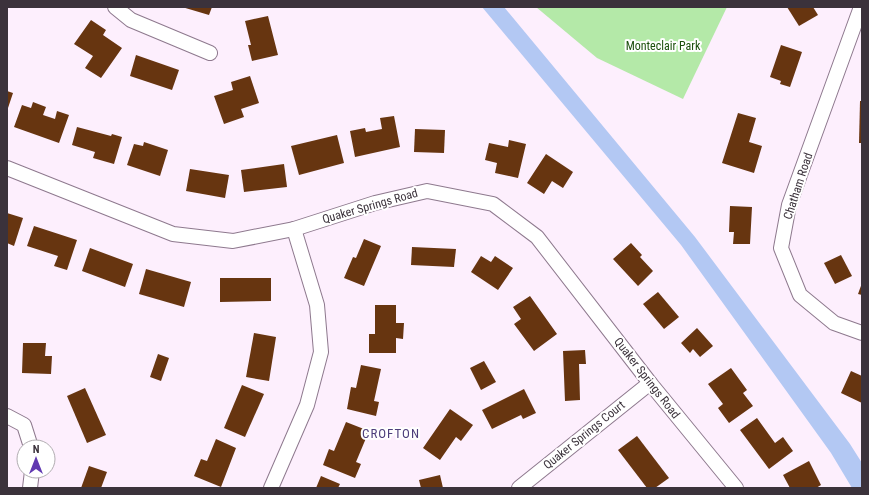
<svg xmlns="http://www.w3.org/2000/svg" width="869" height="495" font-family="'Roboto Condensed',sans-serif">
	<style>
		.green { fill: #b4e9a8 }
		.water { fill: #b3c8f3 }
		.building { fill: #673510 }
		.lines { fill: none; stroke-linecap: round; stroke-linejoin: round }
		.minor-casing { stroke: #8e798e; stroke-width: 16 }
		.minor { stroke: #fff; stroke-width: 14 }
		.labels { text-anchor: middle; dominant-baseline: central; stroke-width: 4; stroke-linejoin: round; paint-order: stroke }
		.park-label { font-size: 12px; fill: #1b4f0c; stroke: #fff }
		.street-label { font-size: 12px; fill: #3b323b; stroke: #fff }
		.neighbourhood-label { font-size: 13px; letter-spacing: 1px; fill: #4d3e7b; stroke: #fff }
	</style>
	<rect width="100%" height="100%" fill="#fdeffd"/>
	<polygon class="green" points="536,7 727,7 683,99 597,58"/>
	<polygon class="water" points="482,7 504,7 695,237 850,444 862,463 862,488 852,488 831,453 681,245"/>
	<g class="building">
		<polygon points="182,7 212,7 209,15"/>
		<polygon points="787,7 813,7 818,15 799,26"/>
		<polygon points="268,16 278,55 252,61 248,45 251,45 245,21"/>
		<polygon points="91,20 106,30 103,35 122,48 101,78 85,68 93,56 74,44"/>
		<polygon points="781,45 802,52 790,87 780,84 781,81 770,77"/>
		<polygon points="136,55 179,70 172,90 130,76"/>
		<polygon points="250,76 259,103 241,109 244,117 224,124 214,96 233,90 231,82"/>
		<polygon points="7,91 13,93 7,111"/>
		<polygon points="860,101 862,101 862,143 859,143"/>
		<polygon points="33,102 46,107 43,115 55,119 57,111 69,115 59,143 14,127 22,105 31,108"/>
		<polygon points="738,113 756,118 749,142 762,146 754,173 722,163"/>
		<polygon points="394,116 400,147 355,157 350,131 365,128 366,132 382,129 380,118"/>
		<polygon points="77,127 111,136 112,134 122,137 114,164 93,158 95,152 72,145"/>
		<polygon points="415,129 445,130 444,153 414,152"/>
		<polygon points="337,135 344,163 299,175 291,146"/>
		<polygon points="509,140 526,144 518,178 495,173 497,163 485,160 489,143 508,147"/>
		<polygon points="144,142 168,150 160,176 127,165 134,144 143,146"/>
		<polygon points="546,154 573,172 563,188 552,181 544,194 527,183"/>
		<polygon points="284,164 287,187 244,192 241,170"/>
		<polygon points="190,169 229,175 225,198 186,191"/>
		<polygon points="730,206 752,207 750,244 733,244 734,232 729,232"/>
		<polygon points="7,213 23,218 14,246 7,243"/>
		<polygon points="34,226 77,240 67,270 54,266 58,256 27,246"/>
		<polygon points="364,239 381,246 364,286 344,278 353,257 356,258"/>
		<polygon points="631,243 642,255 640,257 653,271 638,286 613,259"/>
		<polygon points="412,247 456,249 454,267 411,265"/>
		<polygon points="90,248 133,264 125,287 82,271"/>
		<polygon points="841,255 852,276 835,284 824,263"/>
		<polygon points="481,256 491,262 495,256 513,268 498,290 471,272"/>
		<polygon points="146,269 191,282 184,307 139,294"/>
		<polygon points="220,278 271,278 271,301 220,302"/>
		<polygon points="862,283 862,295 858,294"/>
		<polygon points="658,292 679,317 664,329 643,304"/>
		<polygon points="530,296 557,334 534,351 514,324 521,319 513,307"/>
		<polygon points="375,305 396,305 396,323 404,323 403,339 396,338 396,353 369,353 369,334 375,334"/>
		<polygon points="697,328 713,346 700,357 693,349 690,353 681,343"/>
		<polygon points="254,333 276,337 269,381 246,377"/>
		<polygon points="23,343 46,343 45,356 52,356 51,374 22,373"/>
		<polygon points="585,350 586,364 579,364 580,400 565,401 563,351"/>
		<polygon points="158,354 169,358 161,381 150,377"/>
		<polygon points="484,361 496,382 481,390 470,368"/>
		<polygon points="361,365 381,369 374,401 379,402 376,416 347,409 351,387 356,388"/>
		<polygon points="731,368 747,390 743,393 753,406 729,423 718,408 723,404 708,384"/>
		<polygon points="851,371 862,376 862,403 841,393"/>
		<polygon points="242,385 264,394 245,437 224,428"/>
		<polygon points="85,388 106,435 87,443 67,396"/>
		<polygon points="524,389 536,413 523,419 521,415 492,429 482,410"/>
		<polygon points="450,409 473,425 461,441 456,437 440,460 423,448"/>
		<polygon points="757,418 775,443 783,437 793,451 769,469 740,430"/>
		<polygon points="346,422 369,431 356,462 361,464 355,478 323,465 329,449 334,451"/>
		<polygon points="637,436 669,478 655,488 647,488 618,450"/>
		<polygon points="216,439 236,448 221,487 194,476 201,459 207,461"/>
		<polygon points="809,461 821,485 816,488 790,488 783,475"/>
		<polygon points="89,466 107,472 101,488 81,488"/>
		<polygon points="440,475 443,488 421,488 419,480"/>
		<polygon points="321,476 340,484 338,488 316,488"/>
	</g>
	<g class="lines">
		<g class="minor-casing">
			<g id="minor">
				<polyline points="115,7 131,20 210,53"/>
				<polyline points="861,7 789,205 781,248 800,295 834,323 862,333"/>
				<polyline points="7,168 173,234 233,241 294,229 375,203 427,191 493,204 537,237 650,383 736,488"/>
				<polyline points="7,416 24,425 31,447"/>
				<polyline points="30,488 32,471"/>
				<polyline points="271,488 307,405 321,352 317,305 294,229"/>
				<polyline points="519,488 650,383"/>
			</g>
		</g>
		<use href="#minor" class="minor"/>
	</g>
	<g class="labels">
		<g class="park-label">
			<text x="663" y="46">Monteclair Park</text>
		</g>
		<g class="street-label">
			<text transform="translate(798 186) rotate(-72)">Chatham Road</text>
			<text transform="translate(370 206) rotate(-16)">Quaker Springs Road</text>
			<text transform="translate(647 378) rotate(52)">Quaker Springs Road</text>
			<text transform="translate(584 435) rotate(-39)">Quaker Springs Court</text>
		</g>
		<g class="neighbourhood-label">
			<text x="391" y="433">CROFTON</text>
		</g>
	</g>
	<rect width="869" height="495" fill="none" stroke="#3b323b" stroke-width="16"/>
	<g transform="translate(36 459)"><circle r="19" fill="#ffffff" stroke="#b1adb1"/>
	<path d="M0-3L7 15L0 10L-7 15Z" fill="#6139b1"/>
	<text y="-6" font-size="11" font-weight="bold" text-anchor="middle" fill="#3b323b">N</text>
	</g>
</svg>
